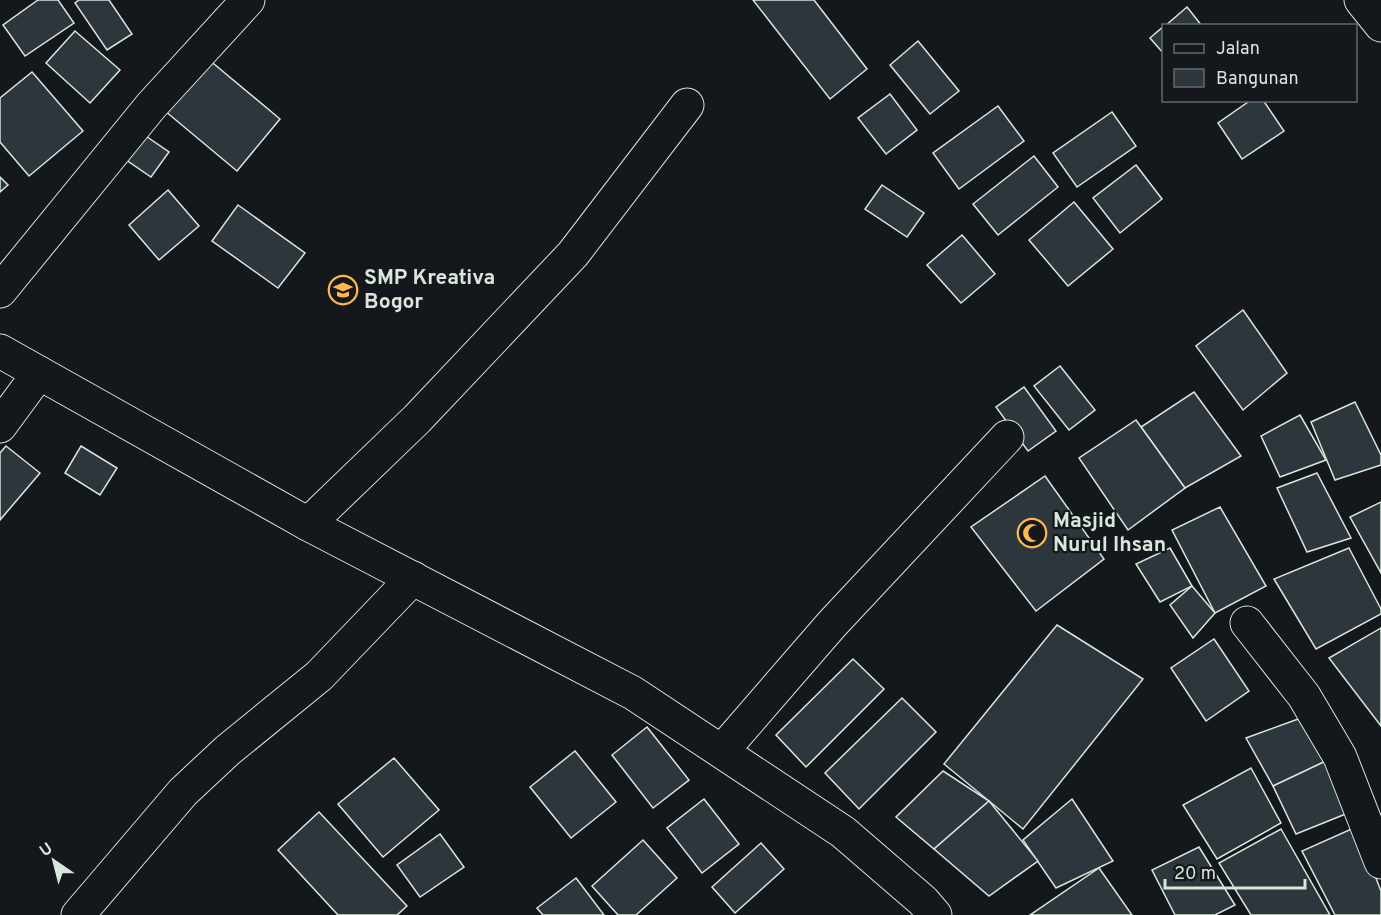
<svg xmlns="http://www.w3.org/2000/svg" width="1381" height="915" font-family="Overpass,sans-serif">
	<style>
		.building { fill: #2c363c; stroke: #d8e6dc; stroke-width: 1.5 }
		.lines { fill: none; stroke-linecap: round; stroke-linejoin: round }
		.minor-casing { stroke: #d8e6dc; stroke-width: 35 }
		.minor { stroke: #14181c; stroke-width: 33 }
		.labels { text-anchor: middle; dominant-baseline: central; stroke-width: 4.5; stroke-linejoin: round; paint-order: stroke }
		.poi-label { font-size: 21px; font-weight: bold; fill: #d8e6dc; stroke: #14181c; text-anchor: start }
	</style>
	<rect width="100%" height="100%" fill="#14181c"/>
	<g class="building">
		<polygon points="38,0 58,0 74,23 25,56 3,25"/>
		<polygon points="79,0 109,0 132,34 107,50 75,3"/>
		<polygon points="753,0 814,0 867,69 830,99"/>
		<polygon points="1187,7 1202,26 1165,26"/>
		<polygon points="1164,26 1164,54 1150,38"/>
		<polygon points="75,31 120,70 90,103 46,63"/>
		<polygon points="918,41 959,91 930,114 890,65"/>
		<polygon points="208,59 280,119 237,171 165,111"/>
		<polygon points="32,72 83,131 29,176 0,142 0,98"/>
		<polygon points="890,94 917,130 886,154 858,118"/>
		<polygon points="1251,100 1263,100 1284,131 1242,159 1218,123"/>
		<polygon points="998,106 1024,141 959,189 933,153"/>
		<polygon points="1112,112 1136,146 1077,187 1053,153"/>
		<polygon points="137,130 169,152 151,177 119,155"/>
		<polygon points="1034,156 1058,187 998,235 973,204"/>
		<polygon points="1136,165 1162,199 1120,233 1093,198"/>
		<polygon points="0,177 8,185 0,192"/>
		<polygon points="882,185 924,213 907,237 865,209"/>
		<polygon points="168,190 199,226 159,260 129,225"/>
		<polygon points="1074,202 1113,249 1068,286 1029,240"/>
		<polygon points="238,205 305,253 278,288 212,241"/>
		<polygon points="962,235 995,274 961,303 927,265"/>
		<polygon points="1243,310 1287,373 1243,410 1196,346"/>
		<polygon points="1060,366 1095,410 1069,430 1034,386"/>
		<polygon points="1024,387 1056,431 1028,451 996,407"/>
		<polygon points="1194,392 1241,456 1185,488 1141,427"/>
		<polygon points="1355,402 1381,455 1381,465 1335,480 1311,422"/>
		<polygon points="1300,415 1326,460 1280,477 1261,436"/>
		<polygon points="1136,420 1185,488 1128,530 1079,458"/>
		<polygon points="6,446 40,473 0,520 0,453"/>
		<polygon points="81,446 117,468 100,495 65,473"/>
		<polygon points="1317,473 1351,538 1307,552 1277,488"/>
		<polygon points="1045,476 1104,559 1036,611 971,527"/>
		<polygon points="1381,502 1381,573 1350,517"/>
		<polygon points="1220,507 1266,586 1215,613 1172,530"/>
		<polygon points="1170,548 1192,586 1160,602 1136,564"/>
		<polygon points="1349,548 1381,609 1381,614 1316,649 1274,579"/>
		<polygon points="1192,586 1215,613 1193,638 1170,605"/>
		<polygon points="1057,625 1143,679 1023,829 944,764"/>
		<polygon points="1381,628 1381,726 1329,658"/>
		<polygon points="1214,639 1249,691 1206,721 1171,668"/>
		<polygon points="853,659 884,689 806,767 776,735"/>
		<polygon points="902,698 936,732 859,809 825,773"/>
		<polygon points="1301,718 1328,760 1273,786 1246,738"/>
		<polygon points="647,727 689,780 653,808 612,755"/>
		<polygon points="575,751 616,802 571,838 530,787"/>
		<polygon points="394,758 439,810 383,857 338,804"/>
		<polygon points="1328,760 1353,811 1296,834 1273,786"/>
		<polygon points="1251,768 1281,823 1217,859 1183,805"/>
		<polygon points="943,771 989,801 934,849 896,817"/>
		<polygon points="704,799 739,844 702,873 667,828"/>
		<polygon points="1072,799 1113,861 1056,888 1023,840"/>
		<polygon points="989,801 1038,861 989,896 934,849"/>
		<polygon points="319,812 407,906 397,915 338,915 278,850"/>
		<polygon points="1356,827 1381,891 1381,915 1335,915 1302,851"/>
		<polygon points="1281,829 1330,915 1251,915 1219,863"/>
		<polygon points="440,834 464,867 420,897 397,865"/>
		<polygon points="643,840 677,878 636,915 618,915 592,886"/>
		<polygon points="761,843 784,869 735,913 712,887"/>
		<polygon points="1199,847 1235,905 1215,915 1175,915 1152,870"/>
		<polygon points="1099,868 1132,915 1030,915"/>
		<polygon points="576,878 604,915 543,915 537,908"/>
	</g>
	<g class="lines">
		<g class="minor-casing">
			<g id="minor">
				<polyline points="1361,0 1381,25"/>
				<polyline points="0,291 151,106 248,0"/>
				<polyline points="0,351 308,524 633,693 843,832 923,901 935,915"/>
				<polyline points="0,426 39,373"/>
				<polyline points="308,524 417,419 573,254 687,105"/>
				<polyline points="1247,623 1304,696 1340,757 1381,862"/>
				<polyline points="722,751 832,624 1007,437"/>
				<polyline points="78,915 183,792 228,750 319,676 413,578"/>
			</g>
		</g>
		<use href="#minor" class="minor"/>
	</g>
	<defs>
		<g id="school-ring" transform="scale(1.5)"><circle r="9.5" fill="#14181c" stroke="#ffb74d" stroke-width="1.5"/><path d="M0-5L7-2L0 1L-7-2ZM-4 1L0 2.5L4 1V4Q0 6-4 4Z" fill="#ffb74d"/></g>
		<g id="mosque-ring" transform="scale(1.5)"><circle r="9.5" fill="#14181c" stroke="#ffb74d" stroke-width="1.5"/><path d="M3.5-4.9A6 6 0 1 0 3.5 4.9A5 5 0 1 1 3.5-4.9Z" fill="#ffb74d"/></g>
	</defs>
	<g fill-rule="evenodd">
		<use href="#school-ring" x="343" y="290"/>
		<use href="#mosque-ring" x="1032" y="533"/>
	</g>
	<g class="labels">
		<g class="poi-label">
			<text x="364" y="278">SMP Kreativa<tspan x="364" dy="24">Bogor</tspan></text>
			<text x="1053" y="521">Masjid<tspan x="1053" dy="24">Nurul Ihsan</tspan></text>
		</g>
	</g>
	<rect x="1162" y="24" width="195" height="78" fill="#14181c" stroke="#626a69" stroke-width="1.5"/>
	<rect x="1174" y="44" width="30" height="9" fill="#14181c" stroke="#626a69" stroke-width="1.5"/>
	<text x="1216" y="54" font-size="18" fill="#d8e6dc">Jalan</text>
	<rect x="1174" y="69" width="30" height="18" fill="#2c363c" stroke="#626a69" stroke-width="1.5"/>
	<text x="1216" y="84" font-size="18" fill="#d8e6dc">Bangunan</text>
	<g transform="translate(54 861) rotate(325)" stroke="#14181c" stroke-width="4.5" paint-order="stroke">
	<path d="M0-4.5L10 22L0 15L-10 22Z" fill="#d8e6dc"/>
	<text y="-9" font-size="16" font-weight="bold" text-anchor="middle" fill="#d8e6dc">U</text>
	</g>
	<path d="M1165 879v9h140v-9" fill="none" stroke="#d8e6dc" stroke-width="3"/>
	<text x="1174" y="879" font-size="18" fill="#d8e6dc" stroke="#14181c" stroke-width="4.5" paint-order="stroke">20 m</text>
</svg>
